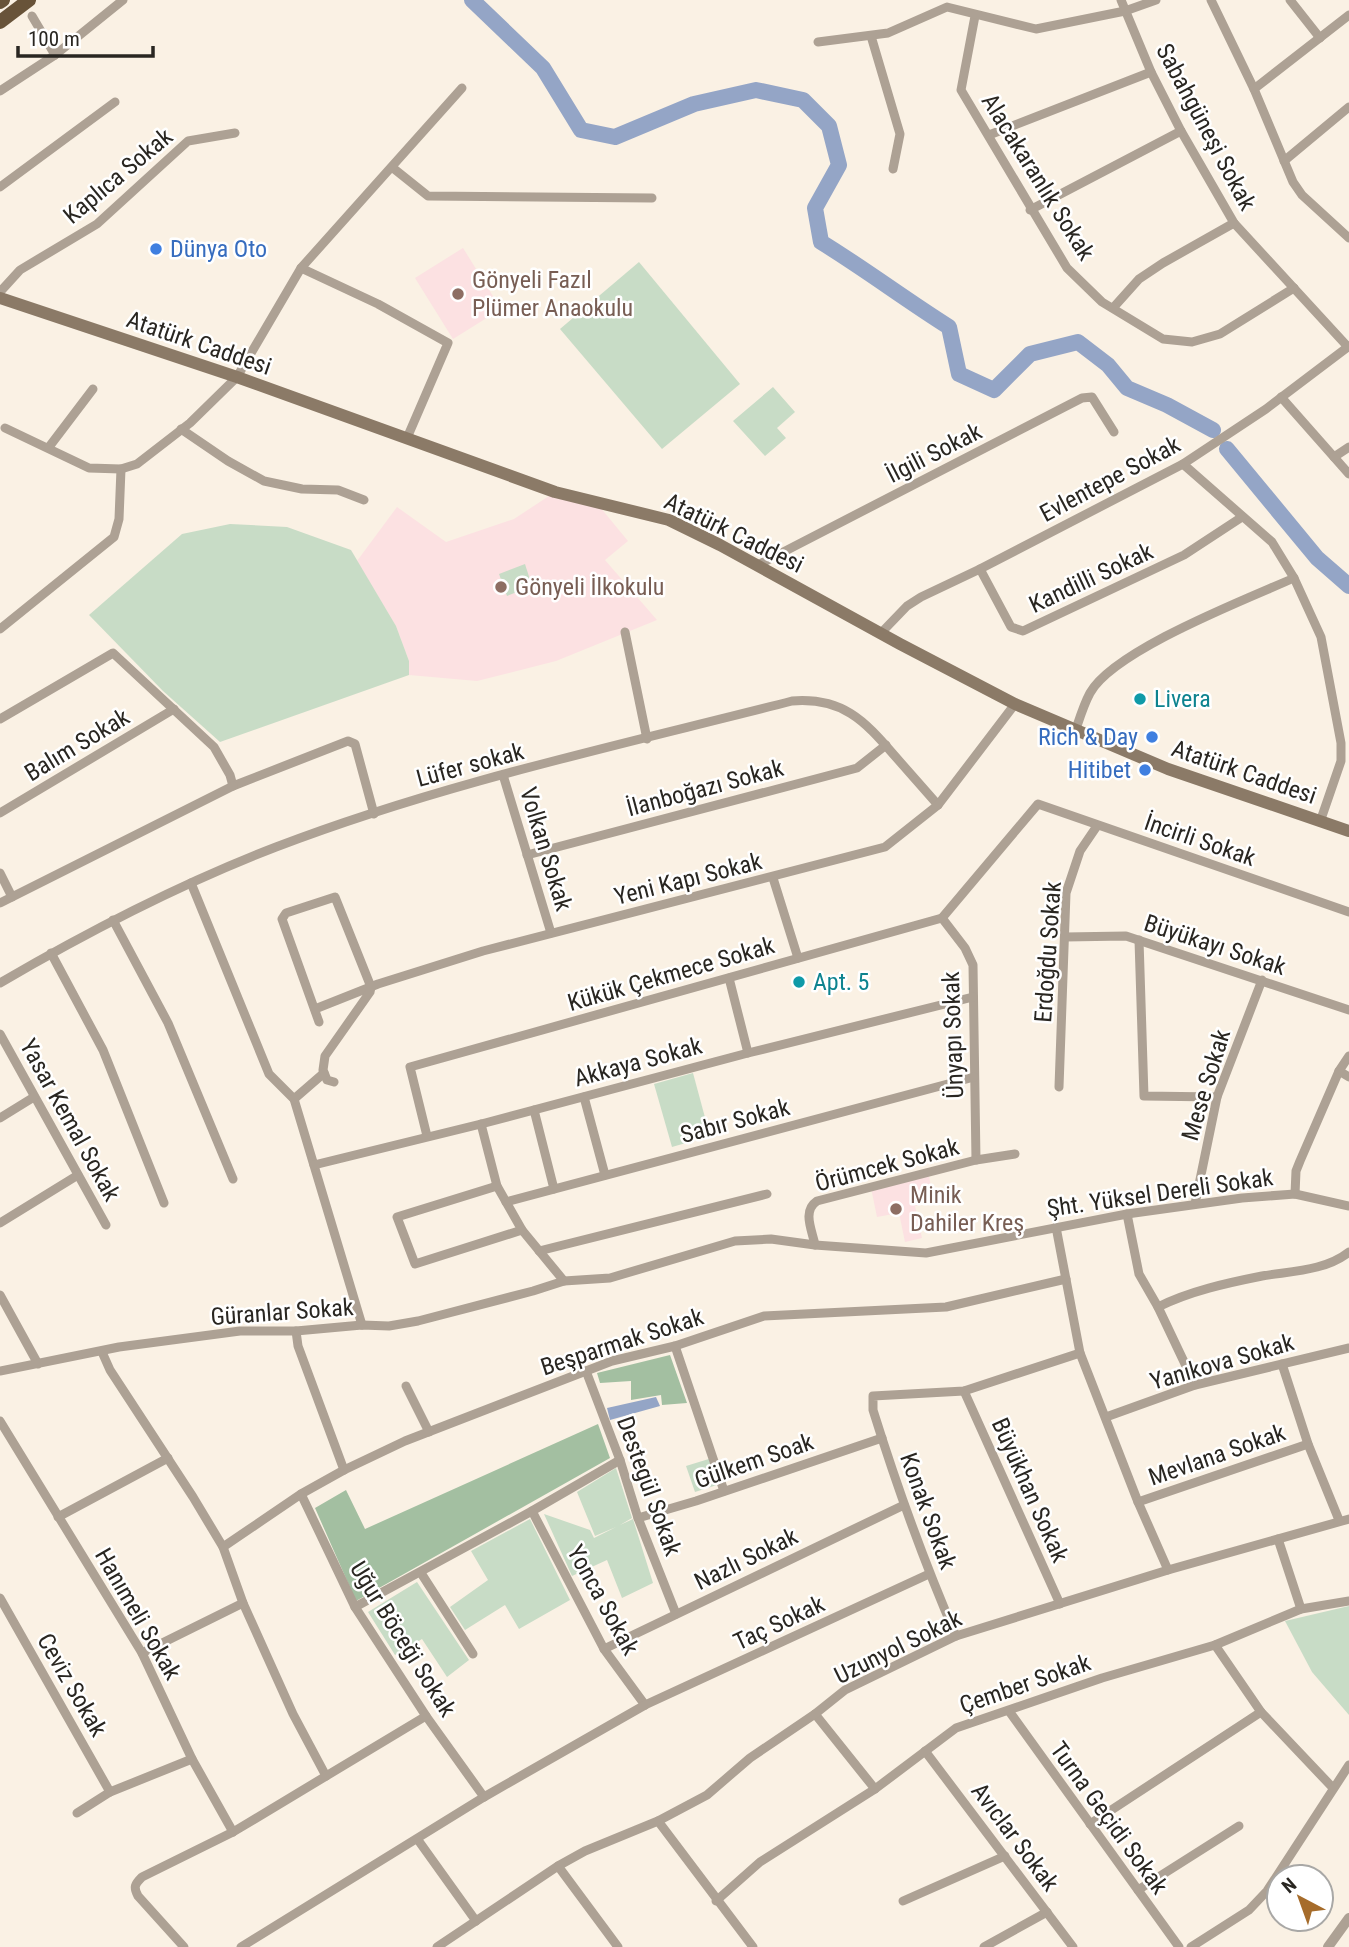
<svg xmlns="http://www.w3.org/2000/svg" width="1349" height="1947" font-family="'Roboto Condensed',sans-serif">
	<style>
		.education { fill: #fce1e2 }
		.green { fill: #c8dcc6 }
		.forest { fill: #a3bfa1 }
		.water { fill: #94a5c6 }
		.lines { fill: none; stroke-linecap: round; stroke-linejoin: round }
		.river { stroke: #94a5c6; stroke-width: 16 }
		.minor { stroke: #ada194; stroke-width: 9 }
		.tertiary { stroke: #ada194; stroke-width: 10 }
		.secondary { stroke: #8b7a67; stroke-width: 12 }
		.trunk { stroke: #685339; stroke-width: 14 }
		.shop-dot { fill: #3f7fe0; stroke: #fff; stroke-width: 2.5 }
		.education-dot { fill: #8d6e63; stroke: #fff; stroke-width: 2.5 }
		.culture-dot { fill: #0f9aa8; stroke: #fff; stroke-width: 2.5 }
		.labels { text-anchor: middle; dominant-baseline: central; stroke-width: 5; stroke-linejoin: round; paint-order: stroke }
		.street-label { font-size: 24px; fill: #292621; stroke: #fff }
		.shop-label { font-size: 24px; fill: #366cbe; stroke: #fff; text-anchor: end }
		.education-label { font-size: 24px; fill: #785e54; stroke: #fff; text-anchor: start }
		.culture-label { font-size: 24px; fill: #0d838f; stroke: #fff; text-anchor: start }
	</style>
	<rect width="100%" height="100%" fill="#faf1e4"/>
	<g class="education">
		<polygon points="463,248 501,309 453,339 415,278"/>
		<polygon points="555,492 595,501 628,541 605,560 657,620 556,661 477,681 409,675 409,661 396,626 357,561 397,507 446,542 514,519"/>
		<polygon points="929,1176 934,1202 915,1206 922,1238 905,1242 899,1213 877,1217 871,1188"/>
	</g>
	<g class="green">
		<polygon points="639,262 740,384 662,449 560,329"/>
		<polygon points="773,387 795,412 777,428 786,438 765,456 733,421"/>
		<polygon points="230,524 287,527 351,550 396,626 409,661 409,675 220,742 163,691 89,615 182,534"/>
		<polygon points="525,564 532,586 507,596 499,574"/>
		<polygon points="693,1073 710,1136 672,1147 654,1084"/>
		<polygon points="712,1458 720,1484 695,1492 686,1466"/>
		<polygon points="616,1468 632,1518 620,1525 633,1519 653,1583 622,1598 607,1560 572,1576 544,1514 590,1530 594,1538 616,1527 595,1536 577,1492"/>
		<polygon points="530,1519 570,1600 519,1629 505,1605 465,1630 450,1607 488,1580 471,1551"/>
		<polygon points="417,1582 469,1660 447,1677 422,1639 395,1655 368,1612"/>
		<polygon points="1349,1606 1349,1715 1312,1672 1285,1621"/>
	</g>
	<g class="forest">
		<polygon points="670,1355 687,1403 662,1405 661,1395 631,1400 631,1381 600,1383 597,1373"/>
		<polygon points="598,1424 610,1458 356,1601 315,1508 346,1490 365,1529"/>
	</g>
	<polygon class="water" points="656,1397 660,1406 610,1420 607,1408"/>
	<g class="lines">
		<g class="river">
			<path d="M472,0L543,68L581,130L615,137L694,104L756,90L803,100L829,126L839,165L815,208L821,242C865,269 906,300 949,327L959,374L994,390L1030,354L1078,342L1108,365L1127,388L1167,405L1213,430"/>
			<polyline points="1227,449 1317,558 1349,586"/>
		</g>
		<g class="minor">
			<polyline points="1121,0 1151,72 1181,131 1234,223 1348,347"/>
			<polyline points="1211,0 1254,89 1293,182 1302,195 1349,238"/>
			<polyline points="1290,0 1320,38"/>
			<polyline points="32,16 55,55"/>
			<polyline points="975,16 961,90 1067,268 1102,302 1163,339 1192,342 1220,334 1294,288"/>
			<polyline points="871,36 900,134 893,169"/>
			<polyline points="818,42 888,33 947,7 1036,29 1125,11 1156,0"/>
			<polyline points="1254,89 1349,15"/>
			<polyline points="0,91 55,55 123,0"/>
			<polyline points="989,135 1151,72"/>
			<polyline points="1284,161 1349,107"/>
			<polyline points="393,168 428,196 652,198"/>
			<polyline points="0,187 115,102"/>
			<polyline points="1030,210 1181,131"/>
			<polyline points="301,268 378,304 448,343 407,438"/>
			<polyline points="0,292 20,270 97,224 188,141 235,133"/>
			<polyline points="1113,308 1139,279 1163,263 1234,223"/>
			<polyline points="1281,397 1349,474"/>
			<polyline points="5,428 89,468 121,469 137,464 190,423 237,377 301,268 462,88"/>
			<polyline points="181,429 228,461 264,481 302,489 338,490 364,500"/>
			<polyline points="49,447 93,389"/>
			<polyline points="1334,457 1349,447"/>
			<polyline points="1183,464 1272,542 1294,578 1321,637 1341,743 1341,761 1320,822"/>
			<polyline points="758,565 1082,398 1092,397 1114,432"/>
			<polyline points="980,569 1011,627 1023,631 1184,555 1242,517"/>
			<polyline points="0,629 114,537 119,519 121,469"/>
			<polyline points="625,632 647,739"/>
			<polyline points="881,633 907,606 921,597 980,569 1183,464 1266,409 1349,346"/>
			<polyline points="0,719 113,653 214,747 230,775 233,786 348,741 355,744 374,814"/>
			<path d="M1076,729C1080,717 1084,704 1090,693C1114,650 1247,599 1294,578"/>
			<polyline points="503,775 551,933"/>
			<polyline points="0,813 174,709"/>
			<polyline points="527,855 857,768 886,745"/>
			<polyline points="0,873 12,897"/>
			<polyline points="773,878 798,958"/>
			<polyline points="191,883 269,1074 294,1099 362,1325"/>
			<polyline points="0,903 233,786"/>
			<polyline points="942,918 1038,804 1349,912"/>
			<polyline points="942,918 965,948 973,965 976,1160"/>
			<polyline points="113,920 168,1023 233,1179"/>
			<polyline points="1065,937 1126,936 1349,1010"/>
			<polyline points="1139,940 1144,1096 1217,1097"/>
			<polyline points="51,953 103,1050 164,1203"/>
			<polyline points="729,978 748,1053"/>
			<path d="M0,983C89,931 180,884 276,847C443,783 620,745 792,701C842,697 864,720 894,755C909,772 923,788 938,805"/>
			<polyline points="315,1009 378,984 483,951 885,847 938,805 1015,704"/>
			<polyline points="319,1022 282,919 286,913 335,897 371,987 370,992 325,1056 323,1070 327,1080 334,1082"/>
			<polyline points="0,1034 106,1225"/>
			<polyline points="1339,1071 1349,1077"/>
			<polyline points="1059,1087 1066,893 1080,851 1097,826"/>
			<polyline points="584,1097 605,1175"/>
			<polyline points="294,1099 324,1073"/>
			<polyline points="534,1110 554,1189"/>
			<polyline points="0,1118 34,1097"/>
			<polyline points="481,1124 497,1186 522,1230 564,1281"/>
			<polyline points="427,1136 410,1067 942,918"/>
			<polyline points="314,1165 485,1123 748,1053 973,997"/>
			<polyline points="497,1186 397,1217 415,1264 522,1230"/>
			<polyline points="1295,1194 1296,1171 1300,1161 1339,1071 1349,1056"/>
			<polyline points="506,1202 974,1077"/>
			<polyline points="1195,1204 1217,1097 1262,980"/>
			<polyline points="1127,1214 1139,1274 1158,1307 1195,1385"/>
			<polyline points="0,1223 78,1175"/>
			<polyline points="1056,1227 1080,1353 1138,1502 1168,1570"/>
			<path d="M815,1245C812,1230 802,1211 817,1201L976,1160L1015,1154"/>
			<polyline points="539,1251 767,1194"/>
			<polyline points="0,1295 38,1364"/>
			<path d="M1158,1307C1190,1291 1227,1283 1262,1276C1291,1271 1325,1271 1349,1252"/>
			<polyline points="296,1331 298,1346 344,1470"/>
			<polyline points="675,1346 724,1491"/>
			<polyline points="102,1352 110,1370 193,1497 223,1547 243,1603 293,1714 326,1776"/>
			<polyline points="1282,1364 1308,1444 1339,1520"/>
			<polyline points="0,1371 119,1347 240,1331 296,1331 362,1325 389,1326 418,1321 533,1291 564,1281 610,1278 735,1241 771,1239 815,1245 926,1253 1127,1214 1242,1198 1295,1194 1349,1206"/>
			<polyline points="586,1371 620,1460 638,1518 676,1614"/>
			<polyline points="406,1386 429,1432"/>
			<polyline points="964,1391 1060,1604"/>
			<polyline points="1106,1417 1195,1385 1349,1348"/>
			<polyline points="0,1421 142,1653 192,1759 233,1832"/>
			<polyline points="301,1494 355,1607 426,1716 484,1797"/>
			<polyline points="1138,1502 1308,1444"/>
			<polyline points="532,1511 604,1649 645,1705"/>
			<polyline points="58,1517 168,1458"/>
			<polyline points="638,1518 696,1501 882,1438"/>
			<polyline points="1278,1539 1301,1609"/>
			<polyline points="223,1547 301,1494 344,1470 405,1441 612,1361 675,1346 764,1316 946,1307 1066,1279"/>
			<polyline points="421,1573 473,1654"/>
			<polyline points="0,1598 110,1792"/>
			<polyline points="355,1607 532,1511 620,1460"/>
			<path d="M956,1636C924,1562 897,1487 873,1410V1396L964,1391L1080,1353"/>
			<polyline points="1215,1645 1261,1712 1333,1788"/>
			<polyline points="604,1649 904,1505"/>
			<polyline points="142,1653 243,1603"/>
			<polyline points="1009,1711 1179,1947"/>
			<polyline points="815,1714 875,1789"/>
			<polyline points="925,1751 1073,1947"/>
			<polyline points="77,1813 110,1792 192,1759"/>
			<polyline points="658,1821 753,1947"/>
			<polyline points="1090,1824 1261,1712"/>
			<polyline points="418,1840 476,1921"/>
			<polyline points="558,1866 618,1947"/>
			<polyline points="1138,1890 1239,1826"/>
			<polyline points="716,1901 760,1862 875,1789 956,1728 1102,1678 1215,1645 1301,1609 1349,1601"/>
			<polyline points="903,1901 1005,1856"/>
			<path d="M184,1947L138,1896C133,1887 135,1884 142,1877L233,1832L426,1716"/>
			<polyline points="241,1947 484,1797 645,1705 929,1574"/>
			<polyline points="437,1947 558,1866 585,1851 658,1821 707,1795 750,1758 815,1714 845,1690 956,1636 1168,1570 1349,1519"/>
			<polyline points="984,1947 1047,1912"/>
			<polyline points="1191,1947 1249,1910 1267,1891 1349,1765"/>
		</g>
		<polyline class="tertiary" points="1328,1947 1349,1918"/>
		<polyline class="secondary" points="0,298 237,377 555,492 669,520 720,545 900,644 1015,704 1168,769 1349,831"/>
		<g class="trunk">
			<polyline points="0,2 3,0"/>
			<polyline points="0,22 29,0"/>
		</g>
	</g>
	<g class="shop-dot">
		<circle cx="156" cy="249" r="7"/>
		<circle cx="1152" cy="737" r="7"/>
		<circle cx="1145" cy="770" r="7"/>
	</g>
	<g class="education-dot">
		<circle cx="458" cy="294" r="7"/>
		<circle cx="501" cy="587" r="7"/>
		<circle cx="896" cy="1209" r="7"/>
	</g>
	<g class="culture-dot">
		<circle cx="1140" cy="699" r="7"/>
		<circle cx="799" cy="982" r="7"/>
	</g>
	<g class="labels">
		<g class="street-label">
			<text transform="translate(1206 127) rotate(62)">Sabahgüneşi Sokak</text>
			<text transform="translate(118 176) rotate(-40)">Kaplıca Sokak</text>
			<text transform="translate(1038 177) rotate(58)">Alacakaranlık Sokak</text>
			<text transform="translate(199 343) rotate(19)">Atatürk Caddesi</text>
			<text transform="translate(934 453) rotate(-27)">İlgili Sokak</text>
			<text transform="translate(1110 479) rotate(-28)">Evlentepe Sokak</text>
			<text transform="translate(734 533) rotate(26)">Atatürk Caddesi</text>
			<text transform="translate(1091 578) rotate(-25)">Kandilli Sokak</text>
			<text transform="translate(77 745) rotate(-31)">Balım Sokak</text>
			<text transform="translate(470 765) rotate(-15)">Lüfer sokak</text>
			<text transform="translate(1244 772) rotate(19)">Atatürk Caddesi</text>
			<text transform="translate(705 788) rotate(-15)">İlanboğazı Sokak</text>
			<text transform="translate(1200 840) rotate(19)">İncirli Sokak</text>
			<text transform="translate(546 849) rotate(73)">Volkan Sokak</text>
			<text transform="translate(688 879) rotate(-14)">Yeni Kapı Sokak</text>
			<text transform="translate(1215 945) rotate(18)">Büyükayı Sokak</text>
			<text transform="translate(1048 952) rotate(-86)">Erdoğdu Sokak</text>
			<text transform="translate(671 974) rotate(-16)">Kükük Çekmece Sokak</text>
			<text transform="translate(953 1035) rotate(-92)">Ünyapı Sokak</text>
			<text transform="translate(638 1062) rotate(-15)">Akkaya Sokak</text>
			<text transform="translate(1206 1085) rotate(-73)">Mese Sokak</text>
			<text transform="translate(70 1120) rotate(61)">Yasar Kemal Sokak</text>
			<text transform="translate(735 1121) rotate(-15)">Sabır Sokak</text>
			<text transform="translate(887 1165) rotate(-15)">Örümcek Sokak</text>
			<text transform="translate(1160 1193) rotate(-8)">Şht. Yüksel Dereli Sokak</text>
			<text transform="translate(282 1312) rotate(-4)">Güranlar Sokak</text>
			<text transform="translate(622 1342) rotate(-18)">Beşparmak Sokak</text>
			<text transform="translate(1222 1362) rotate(-16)">Yanıkova Sokak</text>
			<text transform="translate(1217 1455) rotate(-19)">Mevlana Sokak</text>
			<text transform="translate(754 1461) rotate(-19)">Gülkem Soak</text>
			<text transform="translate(649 1486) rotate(70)">Destegül Sokak</text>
			<text transform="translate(1030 1490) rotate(66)">Büyükhan Sokak</text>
			<text transform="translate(928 1511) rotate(70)">Konak Sokak</text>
			<text transform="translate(746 1559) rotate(-26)">Nazlı Sokak</text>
			<text transform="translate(603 1600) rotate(61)">Yonca Sokak</text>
			<text transform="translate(138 1614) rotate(60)">Hanımeli Sokak</text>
			<text transform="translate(779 1623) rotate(-25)">Taç Sokak</text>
			<text transform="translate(403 1639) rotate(58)">Uğur Böceği Sokak</text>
			<text transform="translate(898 1647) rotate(-26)">Uzunyol Sokak</text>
			<text transform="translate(1025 1684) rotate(-19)">Çember Sokak</text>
			<text transform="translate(72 1685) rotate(60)">Ceviz Sokak</text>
			<text transform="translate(1109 1818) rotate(54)">Turna Geçidi Sokak</text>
			<text transform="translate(1015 1837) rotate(53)">Avıclar Sokak</text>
		</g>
		<g class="shop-label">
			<text x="170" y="249" text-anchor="start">Dünya Oto</text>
			<text x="1138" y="737">Rich &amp; Day</text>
			<text x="1131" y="770">Hitibet</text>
		</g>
		<g class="education-label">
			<text x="472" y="280">Gönyeli Fazıl<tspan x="472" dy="28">Plümer Anaokulu</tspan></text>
			<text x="515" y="587">Gönyeli İlkokulu</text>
			<text x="910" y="1195">Minik<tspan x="910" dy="28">Dahiler Kreş</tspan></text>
		</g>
		<g class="culture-label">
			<text x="1154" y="699">Livera</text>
			<text x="813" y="982">Apt. 5</text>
		</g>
	</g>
	<g transform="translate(1300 1898) rotate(319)"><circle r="33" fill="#ffffff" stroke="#a9a8a6" stroke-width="2"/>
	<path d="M0-5L12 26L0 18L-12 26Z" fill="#a66c2b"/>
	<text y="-10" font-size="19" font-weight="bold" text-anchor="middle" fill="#292621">N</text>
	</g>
	<path d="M18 46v10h135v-10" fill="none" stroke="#292621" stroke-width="3.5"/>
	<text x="28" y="46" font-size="21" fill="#292621" stroke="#ffffff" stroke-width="5" paint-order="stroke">100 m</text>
</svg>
